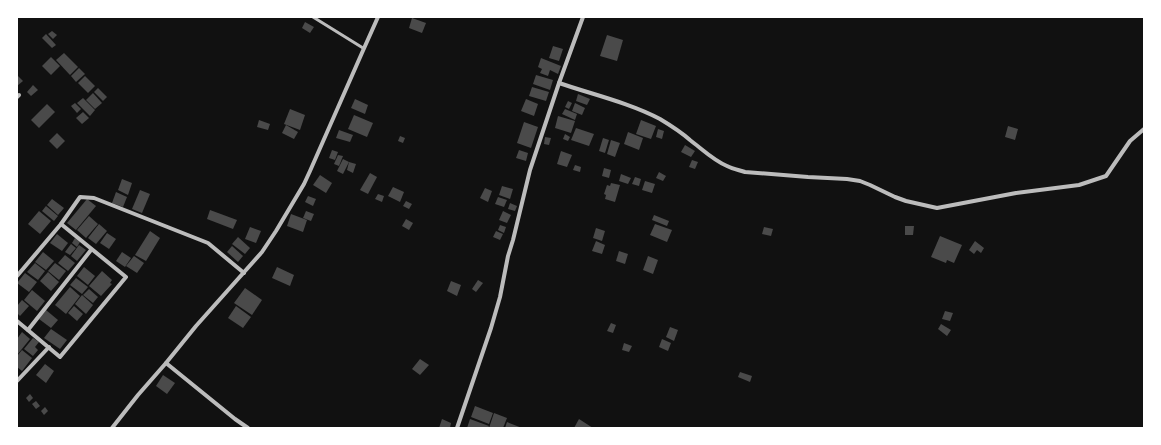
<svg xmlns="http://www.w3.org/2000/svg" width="1161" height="445" font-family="Raleway,sans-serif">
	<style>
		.building { fill: #4a4a4a }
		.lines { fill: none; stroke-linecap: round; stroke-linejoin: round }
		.service { stroke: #bcbcbc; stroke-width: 3 }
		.minor { stroke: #bcbcbc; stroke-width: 4 }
	</style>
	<rect width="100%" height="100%" fill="#111"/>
	<g class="building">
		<polygon points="412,18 426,23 422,33 409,28"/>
		<polygon points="305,22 314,27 310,33 302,28"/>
		<polygon points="52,31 57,35 53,39 48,34"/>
		<polygon points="46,34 56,45 52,48 42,38"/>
		<polygon points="607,35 623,40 617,61 600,56"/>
		<polygon points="553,46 563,49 559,61 549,58"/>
		<polygon points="64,53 78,67 70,75 56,60"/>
		<polygon points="51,57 60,66 51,75 42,66"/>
		<polygon points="541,58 561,66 558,74 550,70 548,76 540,73 542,69 538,67"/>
		<polygon points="79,68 85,74 76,82 71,76"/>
		<polygon points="17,75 23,81 17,86"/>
		<polygon points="536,75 553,80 550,90 533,84"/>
		<polygon points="85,76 95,86 88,93 78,83"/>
		<polygon points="33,85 38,90 31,96 27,92"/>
		<polygon points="532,87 549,92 546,101 529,96"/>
		<polygon points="98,88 107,97 103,101 94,92"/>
		<polygon points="93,93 102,103 95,109 86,100"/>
		<polygon points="578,94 590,99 587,105 576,101"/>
		<polygon points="83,98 95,110 90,116 77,103"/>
		<polygon points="355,99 368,105 365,114 351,108"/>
		<polygon points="526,99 538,104 534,116 521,111"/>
		<polygon points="568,101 572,103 569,109 565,107"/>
		<polygon points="75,103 81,109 77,113 71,106"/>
		<polygon points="575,103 585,108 582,115 572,111"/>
		<polygon points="47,104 55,112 39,128 31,120"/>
		<polygon points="290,109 305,115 300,130 284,124"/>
		<polygon points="565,109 577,114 575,120 562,114"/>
		<polygon points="83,112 89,118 82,124 76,118"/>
		<polygon points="354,115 373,123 367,137 348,129"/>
		<polygon points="558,116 575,121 571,133 555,128"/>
		<polygon points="259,120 270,124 268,130 257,127"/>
		<polygon points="641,120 656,126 651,139 636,134"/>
		<polygon points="524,122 538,127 531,148 517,143"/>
		<polygon points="286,125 298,132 294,139 282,133"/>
		<polygon points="1008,126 1018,129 1015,140 1005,137"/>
		<polygon points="576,128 594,134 589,146 571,140"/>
		<polygon points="658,129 664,131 662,139 656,137"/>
		<polygon points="339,130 353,135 350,142 336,138"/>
		<polygon points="628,132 643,138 639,150 624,144"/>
		<polygon points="57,133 65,141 57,149 49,141"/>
		<polygon points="565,134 570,137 568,141 563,139"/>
		<polygon points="400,136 405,138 403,143 398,141"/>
		<polygon points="545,137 551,138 549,145 544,144"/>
		<polygon points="603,138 609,140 605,153 599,151"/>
		<polygon points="611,140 620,143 615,157 607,154"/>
		<polygon points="685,145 695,151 691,157 681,152"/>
		<polygon points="332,150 338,152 335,160 329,158"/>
		<polygon points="519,150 528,153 526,161 516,158"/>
		<polygon points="561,151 572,155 567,167 557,164"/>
		<polygon points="338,155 343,156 339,166 334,164"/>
		<polygon points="343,159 349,162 343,174 337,171"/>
		<polygon points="692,160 698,162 695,169 689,167"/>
		<polygon points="349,162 356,164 353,173 347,170"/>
		<polygon points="575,165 581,167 580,172 573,170"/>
		<polygon points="604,168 611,170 609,178 602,176"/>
		<polygon points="659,172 666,176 663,181 656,178"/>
		<polygon points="370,173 377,177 368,194 360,190"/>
		<polygon points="621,174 631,178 628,184 619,181"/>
		<polygon points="320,175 332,183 326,193 313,185"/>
		<polygon points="635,177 641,179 639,186 632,184"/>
		<polygon points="122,179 132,183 128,195 118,190"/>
		<polygon points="645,181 655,184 652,193 642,190"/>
		<polygon points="611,183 620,185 615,202 605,199 606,195 604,194 607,185 610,186"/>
		<polygon points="502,186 513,189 510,199 499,195"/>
		<polygon points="393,187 404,192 400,202 388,196"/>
		<polygon points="485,188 492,191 488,202 480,198"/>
		<polygon points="140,190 150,194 142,213 132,209"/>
		<polygon points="116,192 127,197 123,207 112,203"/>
		<polygon points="378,194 384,196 382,202 375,199"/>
		<polygon points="308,196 316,199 313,206 305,202"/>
		<polygon points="498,197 507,200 504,207 495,204"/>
		<polygon points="52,199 64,208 58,215 47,205"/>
		<polygon points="87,199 96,206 76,230 67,223"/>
		<polygon points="406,201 412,204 409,209 403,206"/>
		<polygon points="510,203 517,206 515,211 508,209"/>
		<polygon points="46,206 58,216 54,221 42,211"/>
		<polygon points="210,210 237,220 233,229 207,219"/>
		<polygon points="39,211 51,221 40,234 28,224"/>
		<polygon points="306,211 314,214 311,221 303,218"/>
		<polygon points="503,211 511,215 507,223 499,220"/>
		<polygon points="291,214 307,220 303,232 287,226"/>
		<polygon points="654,215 669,221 667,226 652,220"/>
		<polygon points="89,216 98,224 86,238 77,230"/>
		<polygon points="406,219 413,223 409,230 402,226"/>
		<polygon points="99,224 107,231 96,244 88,238"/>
		<polygon points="655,224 672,230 667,242 650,235"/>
		<polygon points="500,225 506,227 504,233 498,230"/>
		<polygon points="905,226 914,226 913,235 905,235"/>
		<polygon points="250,227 261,231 256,243 245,239"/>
		<polygon points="764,227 773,229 771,236 762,234"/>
		<polygon points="596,228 605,231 602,241 593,238"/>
		<polygon points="150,231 160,238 146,261 135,255"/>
		<polygon points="496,231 503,234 500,240 493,237"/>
		<polygon points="107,233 116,239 109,249 100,243"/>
		<polygon points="57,234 68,243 62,251 50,243"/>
		<polygon points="940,236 962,245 954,263 947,260 946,263 931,257"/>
		<polygon points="238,237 250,248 245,254 232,244"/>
		<polygon points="75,238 80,242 77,247 72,243"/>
		<polygon points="596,241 605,245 602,254 592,251"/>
		<polygon points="975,241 984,248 981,253 977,250 974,254 969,250"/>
		<polygon points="71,244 76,248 70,255 65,252"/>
		<polygon points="79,245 86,250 77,261 71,256"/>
		<polygon points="232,246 243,256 238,262 227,252"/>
		<polygon points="619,251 628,254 625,264 616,261"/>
		<polygon points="43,252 54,261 46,270 35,262"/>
		<polygon points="122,252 131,258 125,267 116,261"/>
		<polygon points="65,255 75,263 68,271 58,263"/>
		<polygon points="134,256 144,263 137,273 126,266"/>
		<polygon points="648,256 658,260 653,274 643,270"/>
		<polygon points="35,263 45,271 38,280 27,272"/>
		<polygon points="55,263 66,271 59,280 48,271"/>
		<polygon points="84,267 95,276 88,285 77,276"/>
		<polygon points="277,267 294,275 290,286 272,278"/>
		<polygon points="102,271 112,280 110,283 112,284 101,296 89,286"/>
		<polygon points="48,272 59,282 51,291 40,281"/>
		<polygon points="25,273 37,282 29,292 17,283"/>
		<polygon points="76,278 88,287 82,294 70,285"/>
		<polygon points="478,280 483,283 476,292 472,289"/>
		<polygon points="451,281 461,285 457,296 447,291"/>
		<polygon points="70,287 80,296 66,314 55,305"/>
		<polygon points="245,288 262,300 252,315 234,303"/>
		<polygon points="89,289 98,297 93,303 83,295"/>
		<polygon points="32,290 45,301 37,311 24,300"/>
		<polygon points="82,295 93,305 86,314 75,304"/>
		<polygon points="22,300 29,306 20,316 17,313 17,306"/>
		<polygon points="74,306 83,314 77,321 68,313"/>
		<polygon points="236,306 251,317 243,328 228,318"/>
		<polygon points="46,310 58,320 51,328 39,319"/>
		<polygon points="945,311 953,313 950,321 942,319"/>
		<polygon points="611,323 616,325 613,333 607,331"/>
		<polygon points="941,324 951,330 947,336 938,329"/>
		<polygon points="670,327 678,330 674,341 666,337"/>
		<polygon points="51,329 67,340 60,349 44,338"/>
		<polygon points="22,332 30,339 17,355 17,339"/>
		<polygon points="33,338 39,342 35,347 38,350 33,356 24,349"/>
		<polygon points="662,339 671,343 668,351 659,347"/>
		<polygon points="624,343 632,346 629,352 622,350"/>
		<polygon points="22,350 32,358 22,371 17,367 17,356"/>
		<polygon points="420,359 429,365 420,375 412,369"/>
		<polygon points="45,364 54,371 46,383 36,375"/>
		<polygon points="740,372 752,376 750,382 738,377"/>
		<polygon points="163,375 175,383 167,394 156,386"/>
		<polygon points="30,394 33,398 29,402 26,398"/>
		<polygon points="36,401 40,406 36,409 32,404"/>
		<polygon points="475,406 493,413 489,424 471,417"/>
		<polygon points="45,407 48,411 44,415 41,411"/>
		<polygon points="494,413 507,418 503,428 489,428"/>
		<polygon points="442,419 451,423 450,428 439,428"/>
		<polygon points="470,419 489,426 488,428 467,428"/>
		<polygon points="579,419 593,428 574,428"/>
		<polygon points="507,422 522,428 505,428"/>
	</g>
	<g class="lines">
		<polyline class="service" points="313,17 363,48"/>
		<g class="minor">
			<path d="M559,83C591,94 630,103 660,119C670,125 681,132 690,140C702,149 713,160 727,166C733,169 739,170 745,172L808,177L847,179L860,181L870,185L895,197L906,201L937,208L1016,193L1079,185L1106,176L1130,141L1144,129"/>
			<polyline points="17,97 19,95"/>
			<polyline points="17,276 61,224 80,197 94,198 208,243 244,273"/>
			<polyline points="17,321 60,357 126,277 61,224"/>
			<polyline points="28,330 91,250"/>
			<polyline points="166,363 235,419 248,428"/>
			<polyline points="17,381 49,347"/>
			<path d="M112,428L138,395L166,363L196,326L262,252L276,231L304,184L310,171C333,119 355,68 378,17"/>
			<polyline points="457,428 491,328 500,297 508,256 513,240 530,170 559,83 583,17"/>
		</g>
	</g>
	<rect width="1161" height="445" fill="none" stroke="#ffffff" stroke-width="36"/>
</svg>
